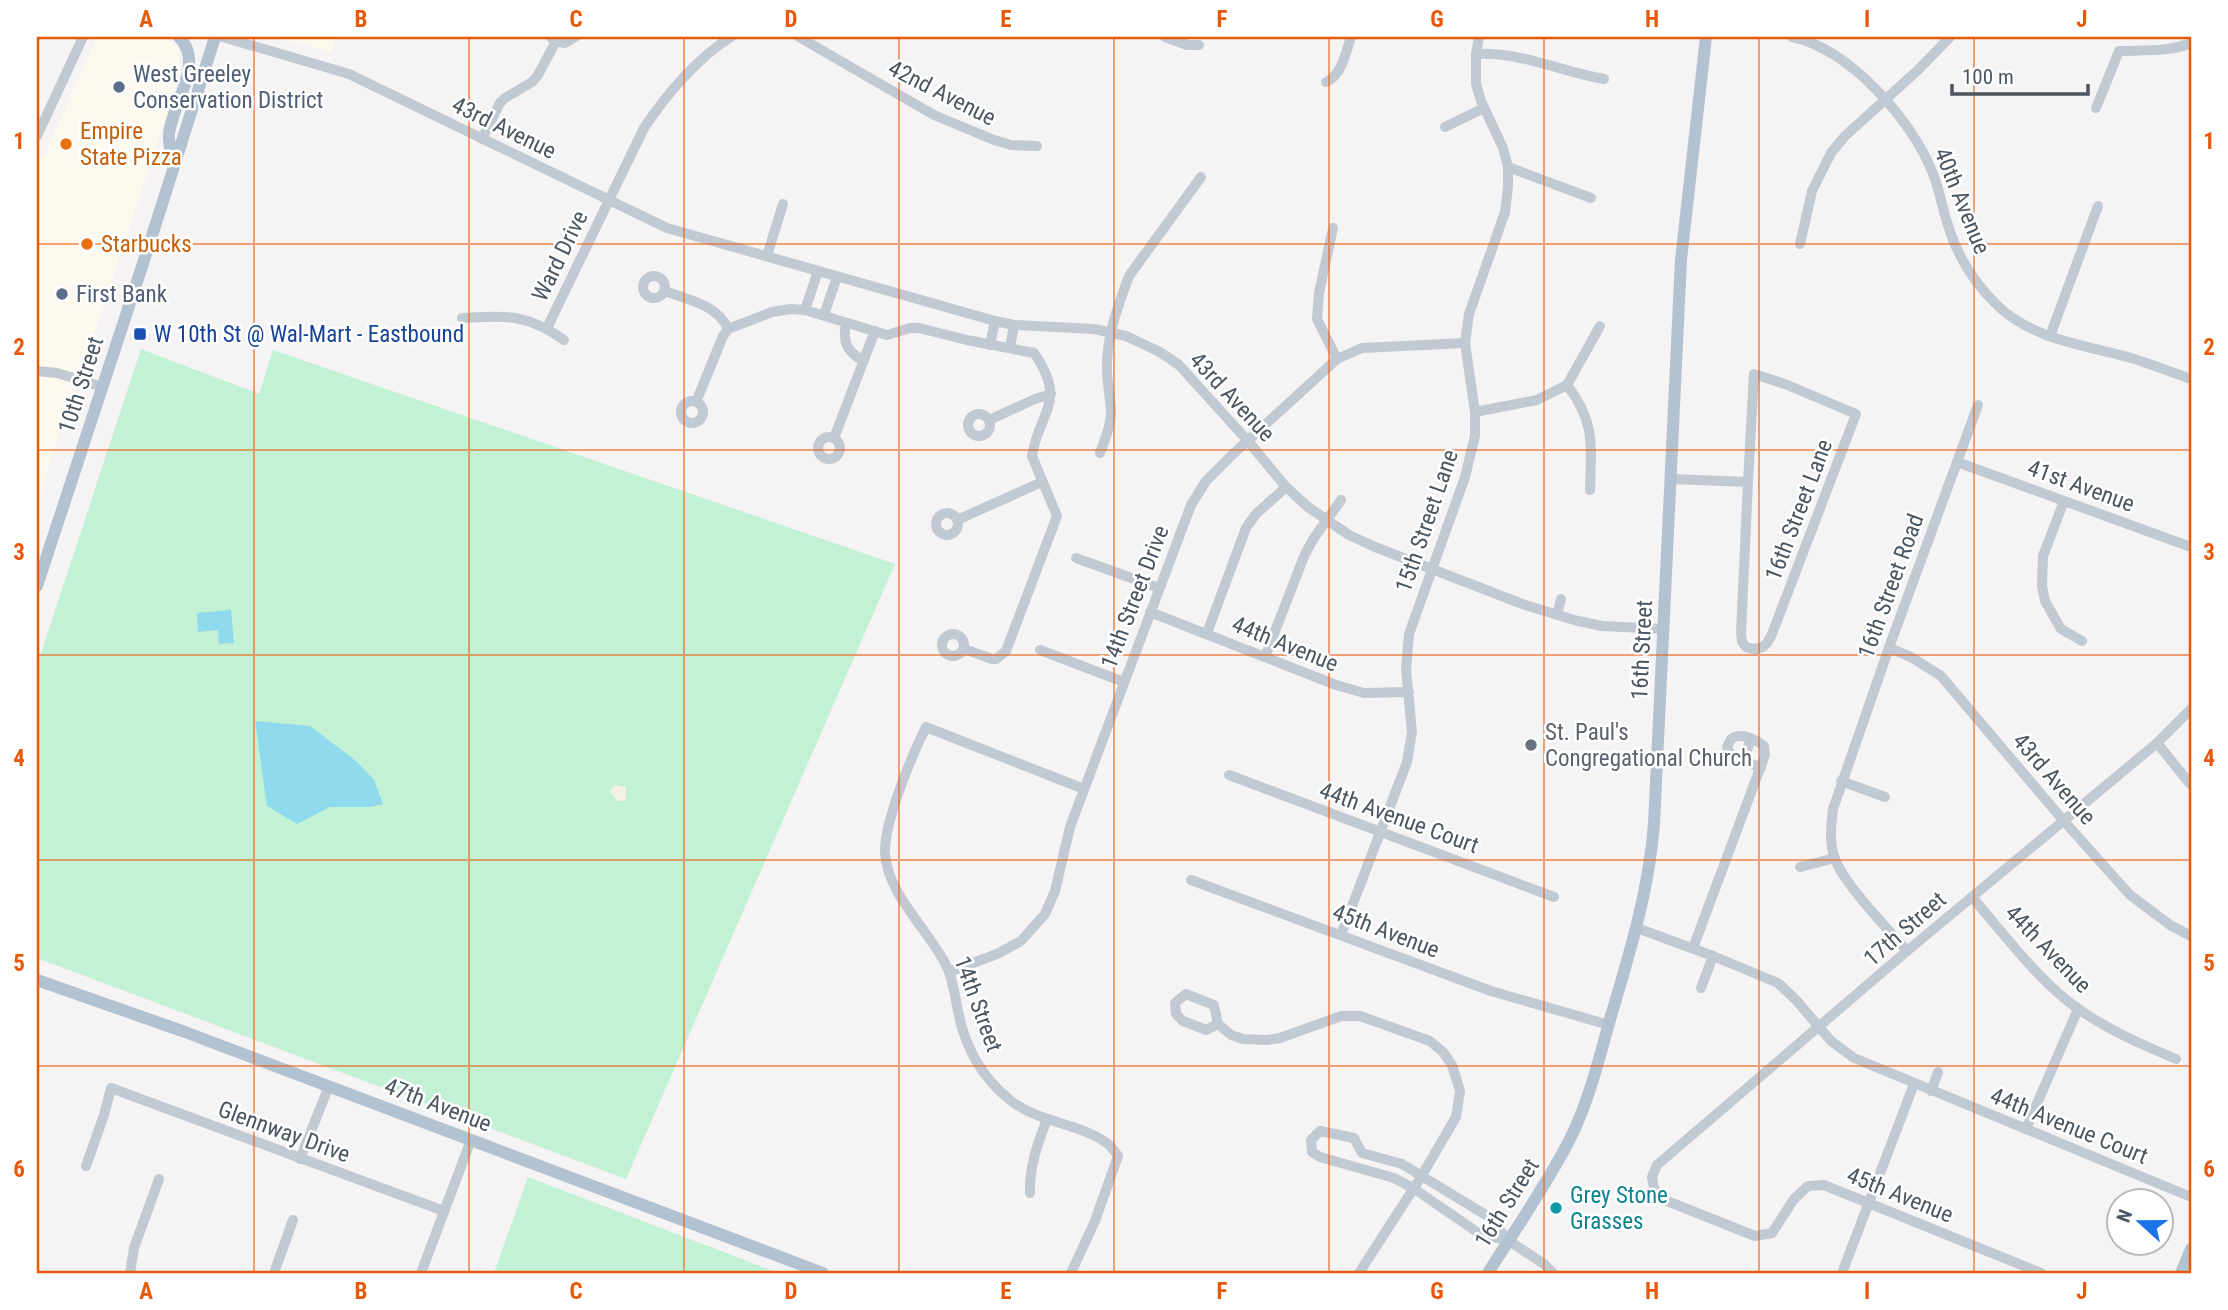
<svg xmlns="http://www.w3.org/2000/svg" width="2228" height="1310" font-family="'Roboto Condensed',sans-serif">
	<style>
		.commercial { fill: #fdf9ef }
		.green { fill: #c3f1d5 }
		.sand { fill: #f5f0e5 }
		.water { fill: #90daee }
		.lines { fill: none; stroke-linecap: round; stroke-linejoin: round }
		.minor { stroke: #c1cad2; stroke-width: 10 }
		.major { stroke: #b3c2d1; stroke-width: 12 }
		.grid { fill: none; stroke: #e8590c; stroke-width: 2; stroke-opacity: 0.55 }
		.service-dot { fill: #5c6f8a; stroke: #fff; stroke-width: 2.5 }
		.food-dot { fill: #e8710a; stroke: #fff; stroke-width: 2.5 }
		.transit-dot { fill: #1a4fb4; stroke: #fff; stroke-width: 2.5 }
		.worship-dot { fill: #6b7280; stroke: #fff; stroke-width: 2.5 }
		.culture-dot { fill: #0f9aa8; stroke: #fff; stroke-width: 2.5 }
		.labels { text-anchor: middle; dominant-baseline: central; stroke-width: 5; stroke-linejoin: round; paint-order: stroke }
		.service-label { font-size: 23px; fill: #4e5e75; stroke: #fff; text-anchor: start }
		.street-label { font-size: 23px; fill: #4a5661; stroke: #fff }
		.food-label { font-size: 23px; fill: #c56008; stroke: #fff; text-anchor: start }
		.transit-label { font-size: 23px; fill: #164399; stroke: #fff; text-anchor: start }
		.worship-label { font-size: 23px; fill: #5b616d; stroke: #fff; text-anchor: start }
		.culture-label { font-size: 23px; fill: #0d838f; stroke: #fff; text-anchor: start }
		.neatline { fill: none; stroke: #e8590c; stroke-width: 2.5 }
		.grid-label { font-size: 23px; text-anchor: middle; font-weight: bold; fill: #e8590c }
	</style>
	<rect width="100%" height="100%" fill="#f5f3f3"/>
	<g class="commercial">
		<polygon points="97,37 167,37 179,51 180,74 86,359 69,399 37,506 37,163 46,151"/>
		<polygon points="272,37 336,37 332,53"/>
	</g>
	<g class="green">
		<polygon points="141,349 259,394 273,350 895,564 626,1179 37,958 37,665"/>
		<polygon points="528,1177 778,1273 494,1273"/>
	</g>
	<polygon class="sand" points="615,785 626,787 626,799 622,801 617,801 610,791"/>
	<g class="water">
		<polygon points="231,610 234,643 219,644 218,630 198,632 197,613"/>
		<polygon points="255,721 310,726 356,761 374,780 383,804 370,807 330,807 297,824 267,806"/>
	</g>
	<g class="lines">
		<g class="minor">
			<polyline points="223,37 349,74 667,228 995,321 1014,325 1094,329 1126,336 1160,352 1179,365 1247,440 1286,487 1308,507 1349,535 1375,547 1525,605 1578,621 1602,626 1664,629"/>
			<polyline points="551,37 556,41 565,43 575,37"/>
			<polyline points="799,37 934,115 994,140 1011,145 1037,146"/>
			<polyline points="1165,37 1187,45 1199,45"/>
			<path d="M1792,37C1849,48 1913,121 1933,174C1940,191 1942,208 1948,225C1957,256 1974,283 1998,306C2034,340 2085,345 2131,358C2151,364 2171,372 2191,379"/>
			<path d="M1476,54C1518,51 1563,72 1604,79"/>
			<path d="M1326,82C1342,75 1346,52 1351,37"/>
			<path d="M2096,108L2119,51C2143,50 2169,52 2191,43"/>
			<polyline points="1445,127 1484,108"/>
			<polyline points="37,136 83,37"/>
			<polyline points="482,139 500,103 505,98 532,82 538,75 556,41"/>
			<polyline points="1508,167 1591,198"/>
			<polyline points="1333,228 1319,293 1317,319 1337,359"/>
			<polyline points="1800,244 1812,191 1831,153 1845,136 1918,70 1950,37"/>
			<polyline points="767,256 783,204"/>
			<circle cx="654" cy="287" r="11"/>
			<path d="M664,291C687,299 718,305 728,329"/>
			<polyline points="805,310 818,271"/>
			<polyline points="824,315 837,277"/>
			<path d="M462,318C506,316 526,313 564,340"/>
			<path d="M846,324C842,342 847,351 863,361"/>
			<path d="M547,328L644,128C666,95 698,57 731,37"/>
			<polyline points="2050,336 2098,206"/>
			<polyline points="990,345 995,321"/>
			<polyline points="1010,348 1014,325"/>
			<polyline points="37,371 57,373 103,387"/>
			<path d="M1567,385C1596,423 1591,445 1590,490"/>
			<circle cx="692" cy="412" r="11"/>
			<path d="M696,402L723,336L728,329L772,312L791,309L805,310L887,335L910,328H919L967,340L1034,353C1068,402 1039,411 1032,456L1057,516L1006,651L996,659H992L964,649"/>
			<polyline points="1475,412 1537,400 1567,385 1600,326"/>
			<circle cx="979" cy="425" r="11"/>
			<polyline points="989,420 1035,399 1051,394"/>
			<circle cx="829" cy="448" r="11"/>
			<polyline points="834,438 875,331"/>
			<path d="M1100,453C1105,439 1111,426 1111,411C1110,394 1106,378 1107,361C1108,332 1119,303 1129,276L1201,177"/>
			<polyline points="1957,462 2191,547"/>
			<path d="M1672,479L1748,482L1754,374L1785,384L1856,414L1772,634C1767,646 1759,652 1746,647L1742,642L1741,633L1748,482"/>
			<polyline points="2064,501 2043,556 2042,586 2045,601 2061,629 2082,641"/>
			<circle cx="947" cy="524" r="11"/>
			<polyline points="957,520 1042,482"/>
			<polyline points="1076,558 1159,588"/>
			<polyline points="1150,612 1336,685 1364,693 1409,692"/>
			<polyline points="1557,615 1561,599"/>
			<polyline points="1207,633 1246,528 1256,514 1286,487"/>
			<circle cx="953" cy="645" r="11"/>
			<polyline points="1889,648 1911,657 1941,676 2063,820 2130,895 2170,925 2191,936"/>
			<polyline points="1040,650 1124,682"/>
			<polyline points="1265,657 1305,554 1314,538 1341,500"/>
			<polyline points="2157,743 2191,785"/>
			<polyline points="1743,761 1751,739"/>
			<polyline points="1229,775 1554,897"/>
			<polyline points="1841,781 1885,797"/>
			<polyline points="1800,867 1835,858"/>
			<polyline points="1191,880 1491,991 1609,1025"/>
			<path d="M1972,897C2003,933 2041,984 2080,1010C2110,1031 2143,1045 2176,1059"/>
			<polyline points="1637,928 1713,956 1778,983 1796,1000 1831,1041 1854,1058 2191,1197"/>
			<polyline points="1341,935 1407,762 1412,732 1406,669 1409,634 1465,477 1475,436 1475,412 1465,343 1469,314 1505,212 1508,187 1508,167 1503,148 1481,101 1476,84 1476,54 1479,37"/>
			<path d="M1693,948L1765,755L1764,746C1755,739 1741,732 1731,739L1727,747L1731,755L1761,768"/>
			<path d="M1907,951C1888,929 1844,884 1835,859C1829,843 1831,826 1833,809L1891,642L1978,405"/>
			<polyline points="949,972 997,954 1021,941 1045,914 1055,891 1070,827 1191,505 1206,481 1232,455 1337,359 1362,348 1465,343"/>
			<polyline points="1701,988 1713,956"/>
			<polyline points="1218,1024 1206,1030 1183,1021 1176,1014 1175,1003 1186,994 1214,1005 1218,1024 1231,1035 1243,1039 1267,1040 1280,1038 1341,1016 1360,1016 1430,1041 1443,1052 1452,1065 1460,1091 1456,1117 1421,1177 1359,1273"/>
			<polyline points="1931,1091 1938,1072"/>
			<polyline points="2026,1129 2078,1009"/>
			<polyline points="300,1159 329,1086"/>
			<polyline points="86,1166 104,1115 111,1088 444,1211"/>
			<path d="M1030,1193C1029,1167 1038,1143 1047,1119"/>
			<polyline points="1509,1241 1489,1217 1402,1164 1362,1153 1354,1138 1320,1131 1311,1140 1312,1152 1320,1157 1394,1178 1413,1188 1480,1234 1509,1241 1544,1264 1553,1273"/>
			<polyline points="130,1273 134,1248 159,1179"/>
			<polyline points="274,1273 293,1220"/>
			<polyline points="421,1273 471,1140"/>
			<path d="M1071,1273L1095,1221L1118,1156C1115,1152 1112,1147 1108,1144C1081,1123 1038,1123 1010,1100C981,1077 965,1047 958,1011C955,997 953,981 948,969C930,930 888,897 885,853C884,822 912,755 926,727L1084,789"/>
			<polyline points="1842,1273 1914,1084"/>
			<polyline points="2041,1273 1824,1185 1808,1186 1794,1199 1772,1233 1755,1236 1667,1201 1654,1189 1652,1177 1657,1165 1907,951 2157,743 2191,709"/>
		</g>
		<g class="major">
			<path d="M173,166C172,156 168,143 169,133C173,103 205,62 179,37"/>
			<polyline points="37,586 151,239 215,37"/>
			<polyline points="37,980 185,1032 823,1273"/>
			<path d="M1488,1273C1515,1230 1545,1187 1569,1141C1589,1102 1599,1058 1611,1016C1630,952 1649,890 1654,824L1681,260L1706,37"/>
			<polyline points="2181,1273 2191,1249"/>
		</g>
	</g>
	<path class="grid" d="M254,37V1273M469,37V1273M684,37V1273M899,37V1273M1114,37V1273M1329,37V1273M1544,37V1273M1759,37V1273M1974,37V1273M37,244H2191M37,450H2191M37,655H2191M37,860H2191M37,1066H2191"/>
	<g class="service-dot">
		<circle cx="119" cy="87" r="7"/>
		<circle cx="62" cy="294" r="7"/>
	</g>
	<g class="food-dot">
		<circle cx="66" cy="144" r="7"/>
		<circle cx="87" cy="244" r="7"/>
	</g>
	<rect class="transit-dot" x="133" y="327" width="14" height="14" rx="3.5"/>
	<circle class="worship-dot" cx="1531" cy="745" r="7"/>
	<circle class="culture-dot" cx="1556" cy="1208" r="7"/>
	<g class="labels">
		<g class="service-label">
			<text x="133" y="74">West Greeley<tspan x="133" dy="26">Conservation District</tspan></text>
			<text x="76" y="294">First Bank</text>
		</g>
		<g class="street-label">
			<text transform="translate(942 93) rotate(27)">42nd Avenue</text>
			<text transform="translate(504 128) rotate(26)">43rd Avenue</text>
			<text transform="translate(1962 201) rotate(68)">40th Avenue</text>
			<text transform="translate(560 256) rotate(-64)">Ward Drive</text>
			<text transform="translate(81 385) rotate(-72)">10th Street</text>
			<text transform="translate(1232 397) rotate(47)">43rd Avenue</text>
			<text transform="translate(2081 486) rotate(20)">41st Avenue</text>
			<text transform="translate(1799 510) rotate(-69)">16th Street Lane</text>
			<text transform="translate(1427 521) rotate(-71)">15th Street Lane</text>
			<text transform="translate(1891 586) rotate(-70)">16th Street Road</text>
			<text transform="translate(1135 597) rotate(-69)">14th Street Drive</text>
			<text transform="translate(1285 644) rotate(22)">44th Avenue</text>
			<text transform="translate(1642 650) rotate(-87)">16th Street</text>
			<text transform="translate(2054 779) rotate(49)">43rd Avenue</text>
			<text transform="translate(1399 818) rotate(20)">44th Avenue Court</text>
			<text transform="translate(1905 929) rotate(-41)">17th Street</text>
			<text transform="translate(1386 931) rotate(21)">45th Avenue</text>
			<text transform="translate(2048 949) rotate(46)">44th Avenue</text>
			<text transform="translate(978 1004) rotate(70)">14th Street</text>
			<text transform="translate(438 1105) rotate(21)">47th Avenue</text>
			<text transform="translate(2069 1126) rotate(22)">44th Avenue Court</text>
			<text transform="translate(284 1132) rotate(20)">Glennway Drive</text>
			<text transform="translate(1900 1195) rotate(22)">45th Avenue</text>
			<text transform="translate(1507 1203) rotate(-58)">16th Street</text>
		</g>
		<g class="food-label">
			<text x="80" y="131">Empire<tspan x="80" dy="26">State Pizza</tspan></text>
			<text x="101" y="244">Starbucks</text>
		</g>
		<g class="transit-label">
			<text x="154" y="334">W 10th St @ Wal-Mart - Eastbound</text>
		</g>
		<g class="worship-label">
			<text x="1545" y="732">St. Paul's<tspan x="1545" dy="26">Congregational Church</tspan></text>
		</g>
		<g class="culture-label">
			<text x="1570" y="1195">Grey Stone<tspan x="1570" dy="26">Grasses</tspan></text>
		</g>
	</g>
	<rect width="2228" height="1310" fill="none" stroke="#ffffff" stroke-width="77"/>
	<g transform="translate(2140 1222) rotate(291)"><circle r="33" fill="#ffffff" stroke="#b7bbc0" stroke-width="2"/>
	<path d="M0-5L12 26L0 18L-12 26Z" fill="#1a73e8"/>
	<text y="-10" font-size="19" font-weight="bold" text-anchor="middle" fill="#4a5661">N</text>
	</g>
	<path d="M1952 84v10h136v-10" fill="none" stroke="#4a5661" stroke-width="3.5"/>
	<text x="1962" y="84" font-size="21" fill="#4a5661" stroke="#ffffff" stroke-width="5" paint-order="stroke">100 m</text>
	<rect x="38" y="38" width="2152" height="1234" class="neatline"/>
	<g class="grid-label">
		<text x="146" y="27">A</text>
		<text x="361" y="27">B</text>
		<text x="576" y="27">C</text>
		<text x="791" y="27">D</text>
		<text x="1006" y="27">E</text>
		<text x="1222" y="27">F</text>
		<text x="1437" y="27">G</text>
		<text x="1652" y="27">H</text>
		<text x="1867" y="27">I</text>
		<text x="2082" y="27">J</text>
		<text x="19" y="149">1</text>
		<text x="2209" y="149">1</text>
		<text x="19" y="355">2</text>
		<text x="2209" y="355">2</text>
		<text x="19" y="560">3</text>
		<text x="2209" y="560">3</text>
		<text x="19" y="766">4</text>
		<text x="2209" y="766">4</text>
		<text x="19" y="971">5</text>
		<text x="2209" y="971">5</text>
		<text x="19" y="1177">6</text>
		<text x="2209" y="1177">6</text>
		<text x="146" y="1299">A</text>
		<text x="361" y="1299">B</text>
		<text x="576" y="1299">C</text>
		<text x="791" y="1299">D</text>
		<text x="1006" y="1299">E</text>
		<text x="1222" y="1299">F</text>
		<text x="1437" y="1299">G</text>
		<text x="1652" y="1299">H</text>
		<text x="1867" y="1299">I</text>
		<text x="2082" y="1299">J</text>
	</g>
</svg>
